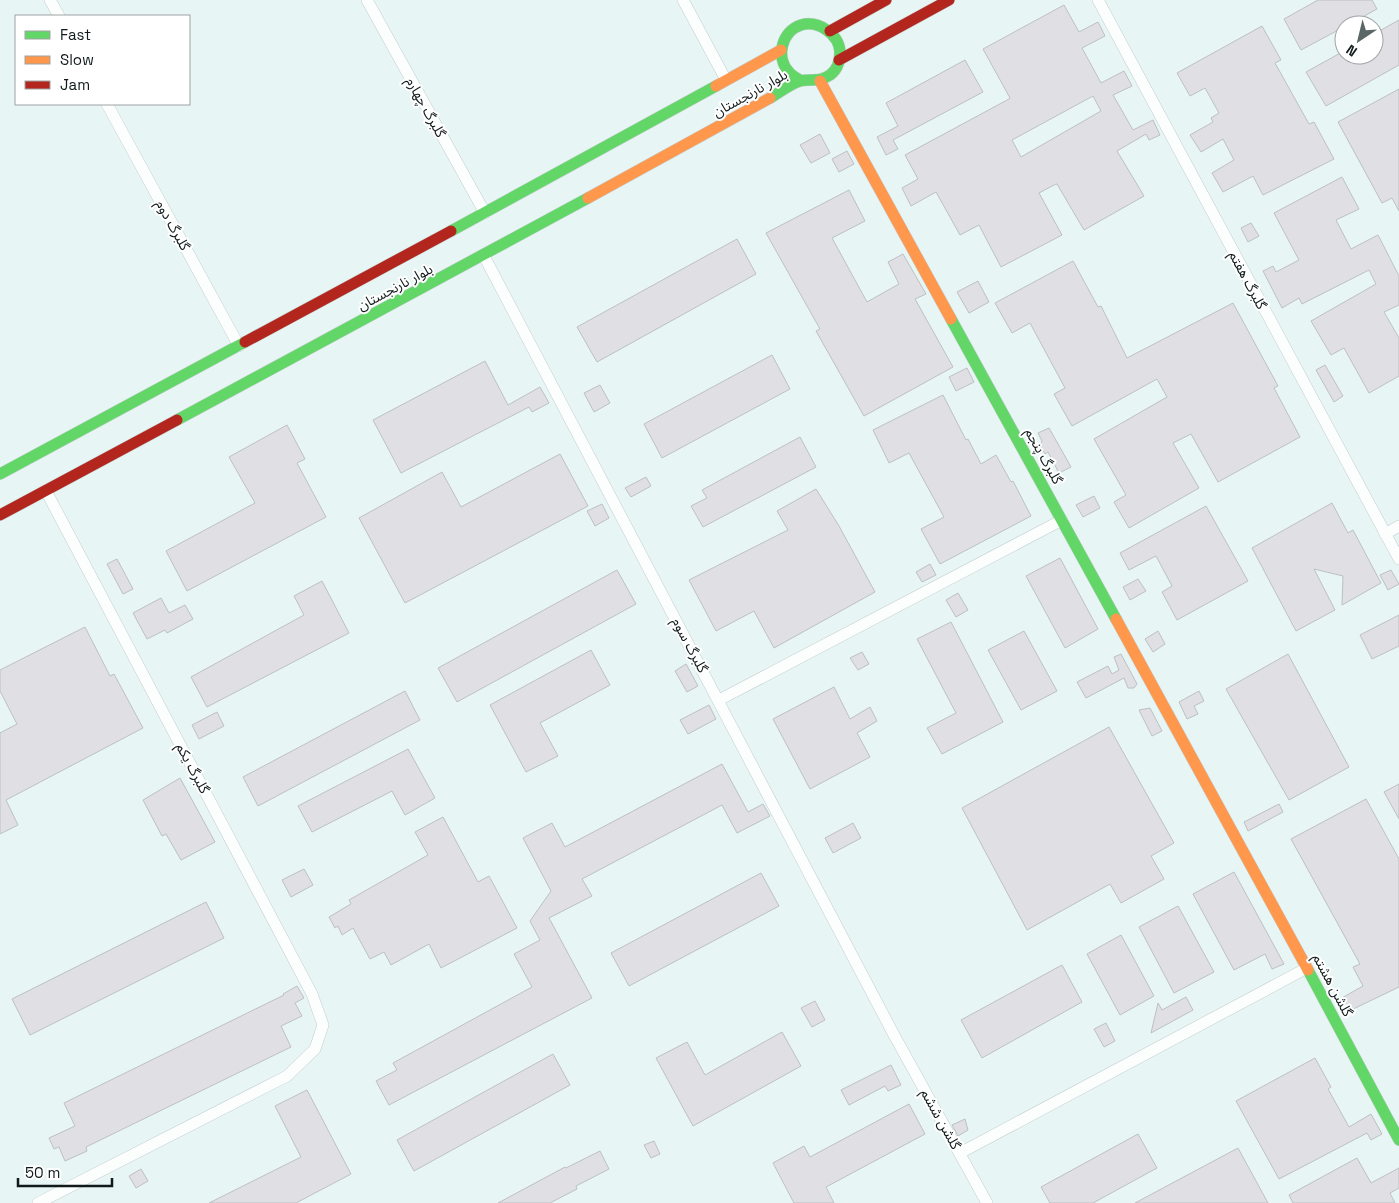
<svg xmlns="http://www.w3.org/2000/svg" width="1399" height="1203" font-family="'Space Grotesk','Noto Sans Arabic',sans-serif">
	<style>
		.building { fill: #e0e0e4; stroke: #bdc0c1; fill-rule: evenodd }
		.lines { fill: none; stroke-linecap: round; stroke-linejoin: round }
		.street-casing { stroke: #c4cfcf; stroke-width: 12 }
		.fast-casing { stroke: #c4cfcf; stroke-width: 12 }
		.slow-casing { stroke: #c4cfcf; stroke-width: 12 }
		.jam-casing { stroke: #c4cfcf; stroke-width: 12 }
		.street { stroke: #fbfefd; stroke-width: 11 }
		.fast { stroke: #63d668; stroke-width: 11 }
		.slow { stroke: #ff974d; stroke-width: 11 }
		.jam { stroke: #b3261e; stroke-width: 11 }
		.labels { text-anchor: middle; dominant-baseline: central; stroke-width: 4; stroke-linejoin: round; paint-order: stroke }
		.street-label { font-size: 14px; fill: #101a1a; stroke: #fff }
	</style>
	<rect width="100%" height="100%" fill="#e7f5f4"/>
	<g class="building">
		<polygon points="1318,0 1372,0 1377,9 1348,25 1344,25 1344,27 1301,50 1284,19"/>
		<path d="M1064,5L1079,32L1098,22L1105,36L1082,48L1101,83L1124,71L1132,86L1113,95L1133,130L1153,120L1160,135L1149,140L1146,134L1117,151L1144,196L1084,230L1057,184H1056L1039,193L1062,235L1001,267L979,225L960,235L936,192L911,206L902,188L918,179L905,155L1009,99L1010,98L983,49ZM1093,96L1101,111L1021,157L1012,140Z"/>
		<polygon points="1399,20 1399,65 1326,106 1306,72 1344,51 1344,55 1374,55 1374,34"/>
		<polygon points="1262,26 1281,60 1275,63 1309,124 1314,122 1334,159 1263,195 1253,176 1223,192 1212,173 1234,160 1223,139 1201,152 1190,135 1213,122 1211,118 1219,113 1205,88 1190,96 1177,73"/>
		<polygon points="965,60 983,92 893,140 898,149 886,155 877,137 898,126 886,103"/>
		<polygon points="1399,89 1399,211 1392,198 1382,203 1338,122"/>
		<polygon points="820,134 830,153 811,163 800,145"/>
		<polygon points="847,151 854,164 839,172 832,159"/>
		<polygon points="1342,177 1359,209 1336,220 1351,249 1378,235 1399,276 1399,305 1384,312 1399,338 1399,376 1369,393 1344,348 1331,355 1311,321 1376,284 1369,270 1302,304 1299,298 1282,308 1263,271 1273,266 1276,272 1299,260 1274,213"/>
		<polygon points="849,190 865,221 832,238 867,302 899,284 888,262 903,254 926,294 915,299 953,367 864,416 816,331 820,329 766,233"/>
		<polygon points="1251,223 1259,236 1248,242 1241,228"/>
		<polygon points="737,239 756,274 597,362 577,327"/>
		<polygon points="1073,261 1098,307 1101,306 1127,358 1233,303 1278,386 1274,388 1300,437 1218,482 1191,434 1173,443 1199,488 1129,528 1114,502 1126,495 1094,439 1167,397 1157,379 1072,426 1054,394 1065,388 1030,323 1012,333 995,303"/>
		<polygon points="978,281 989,302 969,313 957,292"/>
		<polygon points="772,355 790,389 662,458 644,424"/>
		<polygon points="485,361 508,405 540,387 549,403 532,412 529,407 401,473 373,420"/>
		<polygon points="1325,365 1343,396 1334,402 1316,370"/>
		<polygon points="967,368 974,382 956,391 949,377"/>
		<polygon points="600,385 610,403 594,412 584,393"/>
		<polygon points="943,395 966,440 968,439 981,464 996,455 1011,482 1013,481 1031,516 940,564 921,529 944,517 909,453 889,463 873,430"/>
		<polygon points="287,425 305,459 297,463 326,517 187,591 166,551 255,503 229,457"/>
		<polygon points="1049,428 1071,467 1059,473 1048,452 1045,454 1040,445 1042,441 1038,433"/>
		<polygon points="800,437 816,467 703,527 691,506 707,498 702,490"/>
		<polygon points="560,454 588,506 405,603 359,518 442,472 461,507"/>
		<polygon points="646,477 651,486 631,497 625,488"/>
		<polygon points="816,489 839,526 875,592 774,648 754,611 716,631 689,580 788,530 777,511"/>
		<polygon points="1094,496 1100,508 1083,517 1076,505"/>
		<polygon points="1332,503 1348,533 1353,530 1381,583 1342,605 1343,576 1314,569 1335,610 1296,631 1252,548"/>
		<polygon points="602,504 609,518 595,526 587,511"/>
		<polygon points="1206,506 1248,581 1177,620 1162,592 1172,586 1156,556 1129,570 1120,553"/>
		<polygon points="1060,558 1098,629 1065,648 1026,576"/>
		<polygon points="117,559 133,589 123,594 107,564"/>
		<polygon points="930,564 936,575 922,582 916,572"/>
		<polygon points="617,570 636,604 457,702 438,668"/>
		<polygon points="1391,570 1399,584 1388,590 1380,575"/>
		<polygon points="1138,579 1146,591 1130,600 1123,587"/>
		<polygon points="322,581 349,633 207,707 191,677 304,615 294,596"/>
		<polygon points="958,593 968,610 956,617 946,600"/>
		<polygon points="161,598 169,613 185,605 193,619 167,633 165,630 147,639 133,613"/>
		<polygon points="1399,615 1399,646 1372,659 1360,635"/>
		<polygon points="951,622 1003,722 942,754 927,728 956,713 917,639"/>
		<polygon points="85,627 110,676 114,674 143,728 6,800 18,825 0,834 0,733 17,724 0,691 0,670"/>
		<polygon points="1024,631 1057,691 1021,710 988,650"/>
		<polygon points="1158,631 1165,644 1153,652 1145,639"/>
		<polygon points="591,650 610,685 540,723 558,756 526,772 490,705"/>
		<polygon points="862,652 869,664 858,670 850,658"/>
		<polygon points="1121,654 1137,684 1134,688 1128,688 1124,678 1086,698 1077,682 1108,666 1112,674 1119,670 1114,657"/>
		<polygon points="1288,654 1349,767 1289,800 1226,689"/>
		<polygon points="686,664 698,686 687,692 675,671"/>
		<polygon points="834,687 850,719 870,707 877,721 857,733 870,757 810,789 773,719"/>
		<polygon points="405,691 420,720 258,806 243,777"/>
		<polygon points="1199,691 1204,701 1194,706 1198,714 1187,719 1179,702"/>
		<polygon points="709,705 716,719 688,734 680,720"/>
		<polygon points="1150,708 1162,731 1152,736 1139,710"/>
		<polygon points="217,712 224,726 199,739 192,725"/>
		<polygon points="1109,727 1174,843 1151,856 1164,879 1121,903 1110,884 1027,930 962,808"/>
		<polygon points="408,749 435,798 405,815 392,791 312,832 298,806"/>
		<polygon points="722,764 748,812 763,804 770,816 737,833 722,805 582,879 592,896 549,918 592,998 389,1105 376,1081 397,1070 393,1063 532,987 514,954 540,940 530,921 551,891 523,838 552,823 565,847"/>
		<polygon points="180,778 215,842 181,860 166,834 162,836 143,800"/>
		<polygon points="1399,784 1399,819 1384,792"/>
		<polygon points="1366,799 1399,859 1399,987 1347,1012 1340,999 1363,986 1353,967 1360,964 1291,839"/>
		<polygon points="1279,804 1283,812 1248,831 1244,822"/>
		<polygon points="443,817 478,882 489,876 517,928 441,968 429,944 391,965 384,952 370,959 353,928 342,935 338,926 335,928 329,917 351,904 349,900 428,855 415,832"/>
		<polygon points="853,823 861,838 833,853 825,838"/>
		<polygon points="304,869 313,885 291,897 282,880"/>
		<polygon points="1234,872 1284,964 1272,969 1265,954 1234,970 1193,894"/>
		<polygon points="761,873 779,906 629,986 611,953"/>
		<polygon points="206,902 224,938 30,1035 12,999"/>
		<polygon points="1178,906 1214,972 1174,993 1139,927"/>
		<polygon points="1121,935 1154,996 1120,1015 1087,954"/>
		<polygon points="1062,965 1082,1002 982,1058 961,1020"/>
		<polygon points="297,986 304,998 295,1003 302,1016 281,1026 291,1047 86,1147 87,1151 65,1161 59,1147 54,1149 49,1138 75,1126 64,1103 284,995 283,994"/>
		<polygon points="1186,997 1193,1010 1151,1033 1158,1003 1162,1010"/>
		<polygon points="815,1001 825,1020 812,1027 801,1008"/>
		<polygon points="1106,1023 1115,1041 1104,1047 1094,1029"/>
		<polygon points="782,1032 801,1066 693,1126 656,1058 687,1042 705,1075"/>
		<polygon points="553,1054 570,1085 414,1171 397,1140"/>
		<polygon points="1315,1058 1331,1087 1328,1089 1349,1127 1371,1114 1382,1134 1371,1140 1367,1133 1279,1179 1236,1101"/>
		<polygon points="891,1065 901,1085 888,1091 885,1086 849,1105 841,1090"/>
		<polygon points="307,1090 351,1174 296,1203 209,1203 301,1157 275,1106"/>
		<polygon points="909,1104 925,1134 826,1187 834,1203 794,1203 773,1163 804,1146 810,1157"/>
		<polygon points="965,1119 968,1130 958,1136 952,1125"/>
		<polygon points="1138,1134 1157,1168 1093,1203 1050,1203 1041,1187"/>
		<polygon points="654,1141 660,1154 651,1158 644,1145"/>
		<polygon points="1238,1148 1268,1203 1135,1203"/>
		<polygon points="600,1151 609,1169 576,1186 577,1189 550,1203 498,1203 565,1167 566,1168"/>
		<polygon points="1357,1158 1371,1183 1399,1168 1399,1188 1390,1193 1395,1203 1293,1203 1289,1195"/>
		<polygon points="141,1169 148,1181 136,1188 129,1176"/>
	</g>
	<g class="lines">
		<g class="street-casing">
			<g id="street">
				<polyline points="50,0 59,16"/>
				<polyline points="367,0 485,213"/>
				<polyline points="683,0 726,80"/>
				<polyline points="1098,0 1399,559"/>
				<polyline points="107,104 239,346"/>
				<polyline points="484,256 894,1035 987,1203"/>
				<polyline points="1385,534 1399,526"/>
				<polyline points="719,700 1062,520"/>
				<polyline points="960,1153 1307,968"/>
				<polyline points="38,1203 287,1076 315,1049 323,1025 312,994 46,491"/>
			</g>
		</g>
		<g class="fast-casing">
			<g id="fast">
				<path d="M770,98C779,93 790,84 800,81C811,78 818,83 830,75C837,70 840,61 840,52C839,34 818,20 801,25C782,31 775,57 789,72C792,76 797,78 801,81"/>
				<polyline points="451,231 716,86"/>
				<polyline points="951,319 1116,619"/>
				<polyline points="177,420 588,198"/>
				<polyline points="0,474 245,342"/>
				<polyline points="1308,970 1399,1140"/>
			</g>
		</g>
		<g class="slow-casing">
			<g id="slow">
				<polyline points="820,81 951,319"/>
				<polyline points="716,86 781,50"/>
				<polyline points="588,198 770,98"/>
				<polyline points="1116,619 1308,970"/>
			</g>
		</g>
		<g class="jam-casing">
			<g id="jam">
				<polyline points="830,31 886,0"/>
				<polyline points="839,60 949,0"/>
				<polyline points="245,342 451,231"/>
				<polyline points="0,515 177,420"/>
			</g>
		</g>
		<use href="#street" class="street"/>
		<use href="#fast" class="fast"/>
		<use href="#slow" class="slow"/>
		<use href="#jam" class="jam"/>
	</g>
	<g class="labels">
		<g class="street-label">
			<text transform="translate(750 93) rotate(-29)">بلوار نارنجستان</text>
			<text transform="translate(426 107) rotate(61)">گلبرگ چهارم</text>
			<text transform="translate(173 225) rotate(61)">گلبرگ دوم</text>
			<text transform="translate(1248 280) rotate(62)">گلبرگ هفتم</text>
			<text transform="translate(395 287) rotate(-28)">بلوار نارنجستان</text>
			<text transform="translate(1044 456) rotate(61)">گلبرگ پنجم</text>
			<text transform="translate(690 645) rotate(62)">گلبرگ سوم</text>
			<text transform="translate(193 768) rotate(62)">گلبرگ یکم</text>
			<text transform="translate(1333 985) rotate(62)">گلشن هشتم</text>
			<text transform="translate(941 1119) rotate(61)">گلشن ششم</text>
		</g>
	</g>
	<rect x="15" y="15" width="175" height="90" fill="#ffffff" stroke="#9fa3a3"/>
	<rect x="25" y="31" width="25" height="8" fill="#63d668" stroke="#9fa3a3"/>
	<text x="60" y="40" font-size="15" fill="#101a1a">Fast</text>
	<rect x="25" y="56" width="25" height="8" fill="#ff974d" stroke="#9fa3a3"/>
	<text x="60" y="65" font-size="15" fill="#101a1a">Slow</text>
	<rect x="25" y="81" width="25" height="8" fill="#b3261e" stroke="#9fa3a3"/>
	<text x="60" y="90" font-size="15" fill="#101a1a">Jam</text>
	<g transform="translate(1359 40) rotate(215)"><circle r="24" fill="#ffffff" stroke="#9fa3a3"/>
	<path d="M0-4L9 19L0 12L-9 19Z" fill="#5b6766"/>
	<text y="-8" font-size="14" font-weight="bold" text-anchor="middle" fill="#101a1a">N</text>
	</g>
	<path d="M18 1178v8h94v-8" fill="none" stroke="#101a1a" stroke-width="2.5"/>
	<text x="25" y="1178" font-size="15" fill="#101a1a" stroke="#ffffff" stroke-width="4" paint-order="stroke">50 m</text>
</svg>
